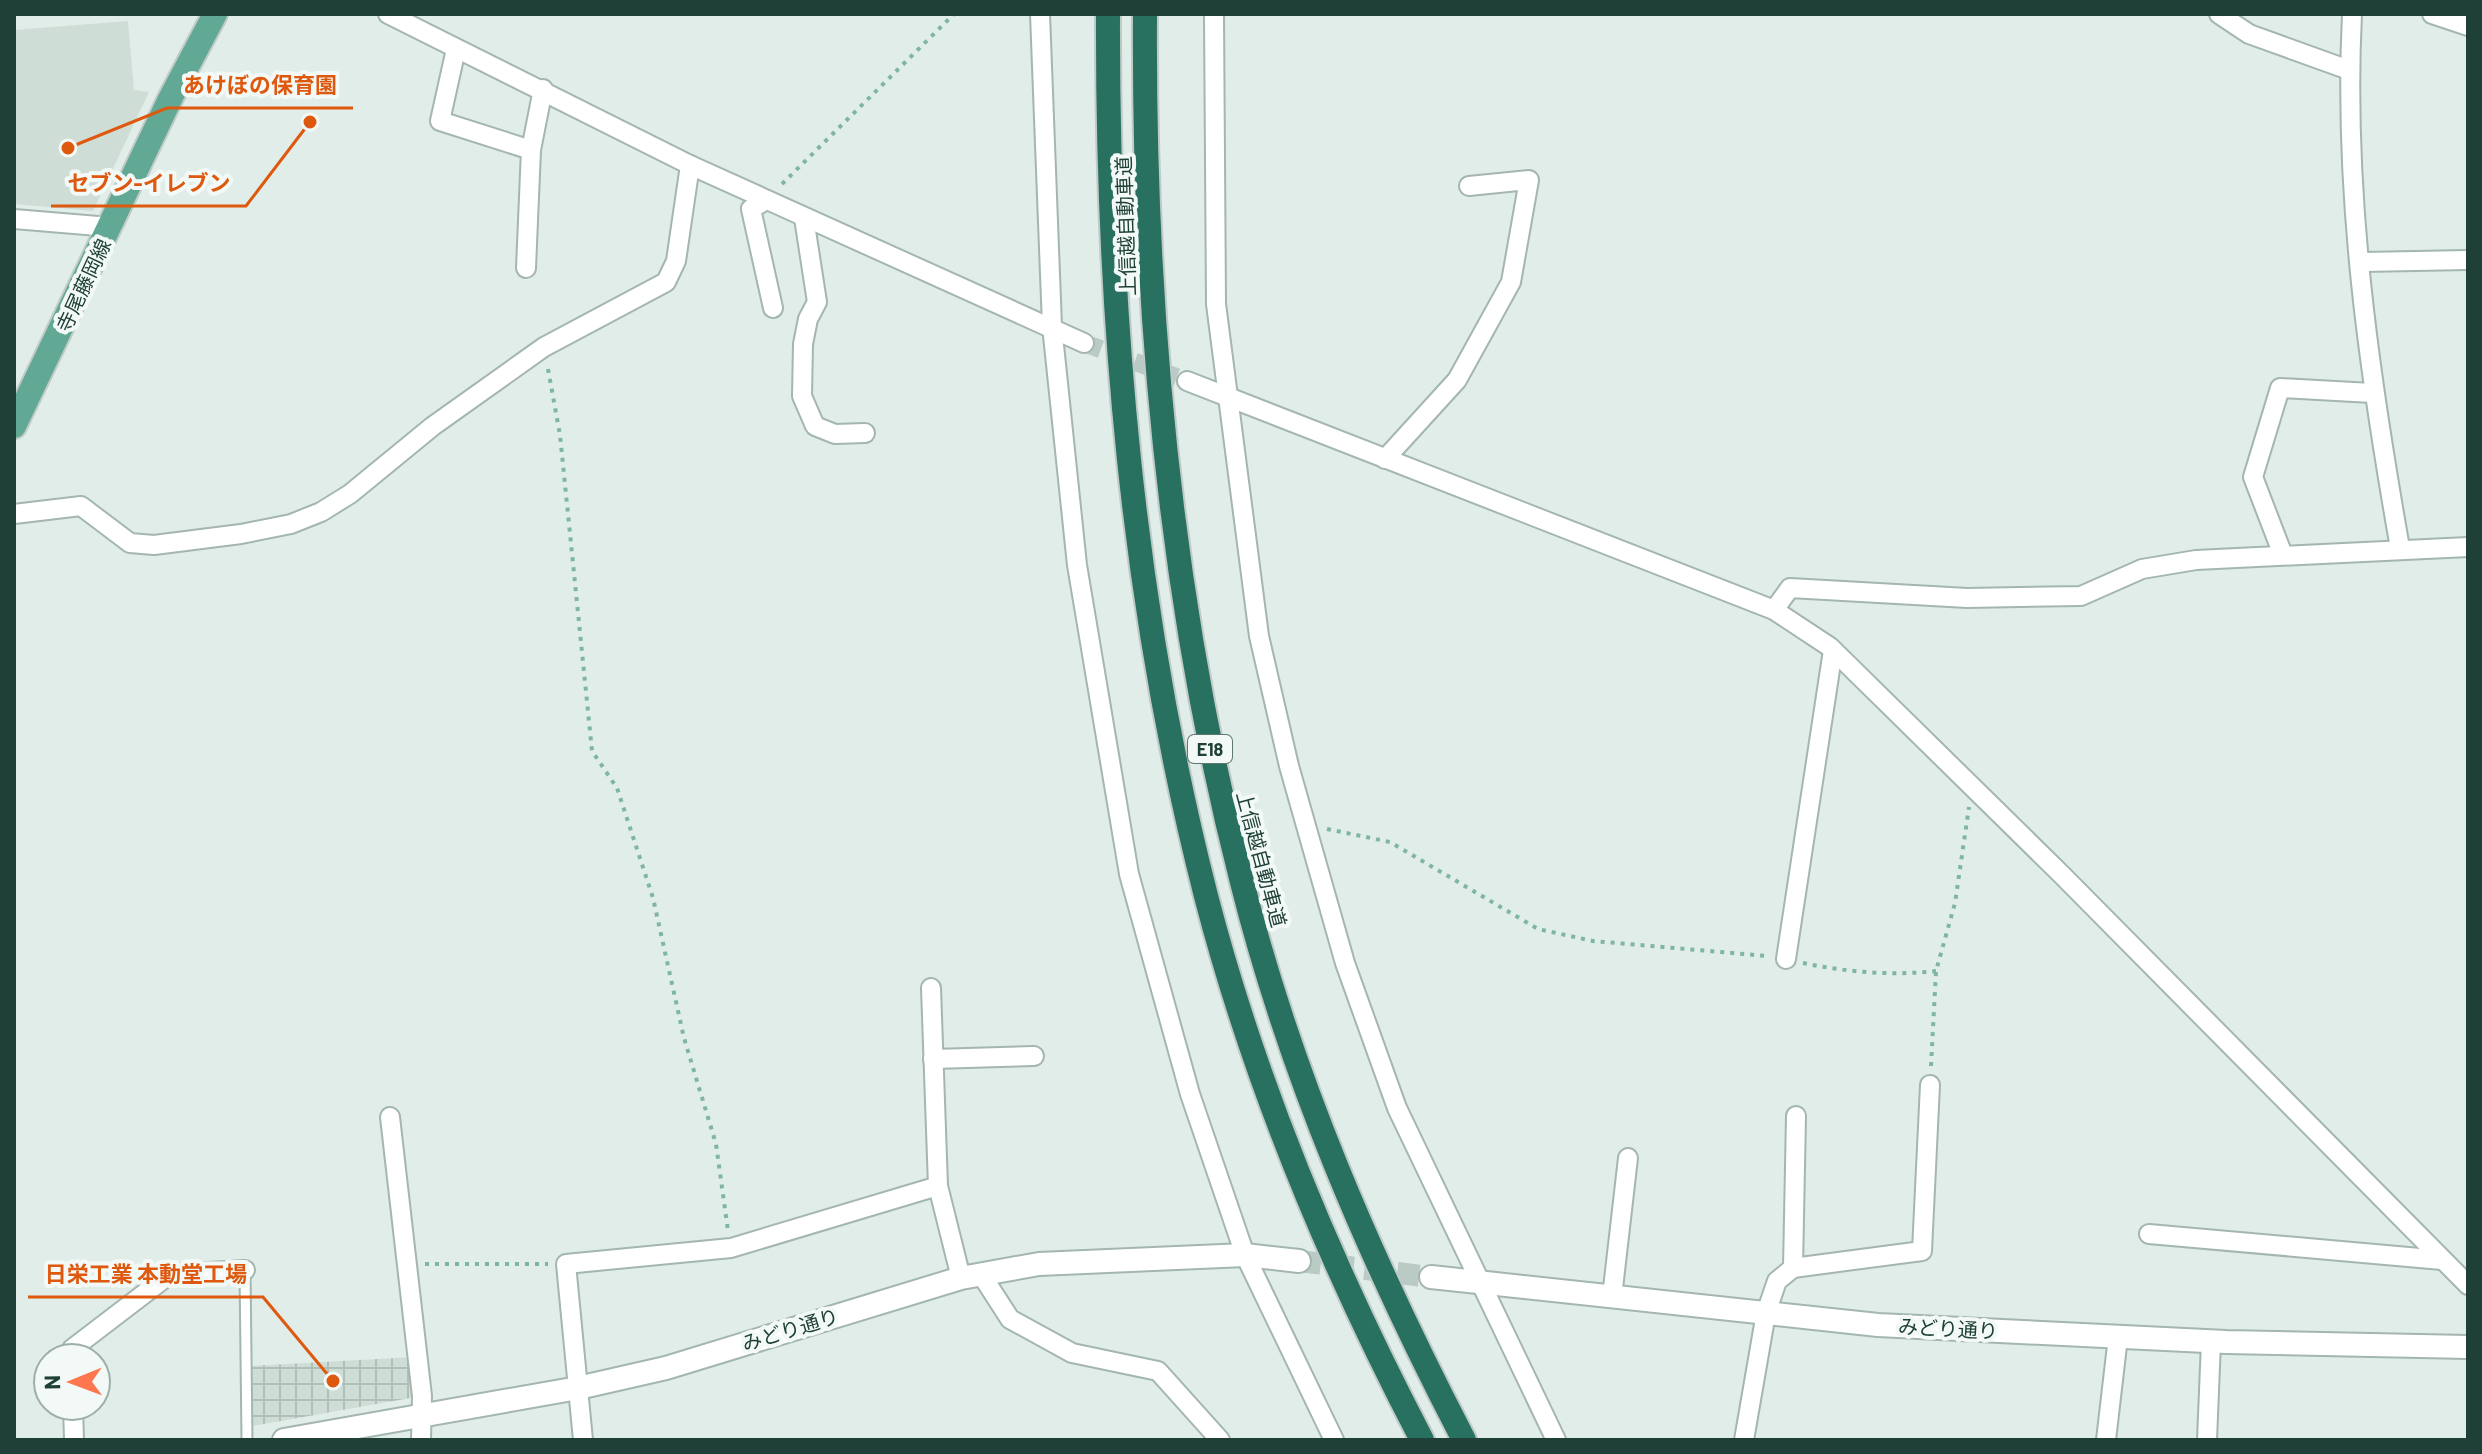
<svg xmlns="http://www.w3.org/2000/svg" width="2482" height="1454" font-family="Barlow,'Noto Sans JP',sans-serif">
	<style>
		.built { fill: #cfddd7 }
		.industrial { fill: url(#industrial-grid) }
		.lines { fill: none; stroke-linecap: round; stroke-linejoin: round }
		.minor-tunnel { stroke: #bacac5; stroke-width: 18; stroke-dasharray: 18 9; stroke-linecap: butt }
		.tertiary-tunnel { stroke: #bacac5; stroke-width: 22; stroke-dasharray: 22 11; stroke-linecap: butt }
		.service-casing { stroke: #a3b6af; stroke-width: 13 }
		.minor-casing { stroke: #a3b6af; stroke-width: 22 }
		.tertiary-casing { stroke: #a3b6af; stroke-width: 26 }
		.primary-casing { stroke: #c0cac7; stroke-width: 28 }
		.motorway-casing { stroke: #c0cac7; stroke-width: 28 }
		.path { stroke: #7eb5a3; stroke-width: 4; stroke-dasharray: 4 6; stroke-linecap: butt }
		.service { stroke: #fff; stroke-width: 9 }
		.minor { stroke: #fff; stroke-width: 18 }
		.tertiary { stroke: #fff; stroke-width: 22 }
		.primary { stroke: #61a895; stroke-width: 24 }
		.motorway { stroke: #287060; stroke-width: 24 }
		.labels { text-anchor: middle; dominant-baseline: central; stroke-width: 8; stroke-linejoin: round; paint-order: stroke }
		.shield { fill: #f2f9f6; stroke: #5e7870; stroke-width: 2 }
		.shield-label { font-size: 18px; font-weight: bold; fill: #1f4037 }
		.street-label { font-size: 20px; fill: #1f4037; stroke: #f2f9f6 }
		.leader { fill: none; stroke: #de580e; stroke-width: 3 }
		.callout-dot { fill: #de580e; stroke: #f2f9f6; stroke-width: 3 }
		.callout-label { font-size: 22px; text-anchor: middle; font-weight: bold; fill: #de580e; stroke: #f2f9f6; stroke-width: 8; stroke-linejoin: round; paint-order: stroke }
	</style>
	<defs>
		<pattern id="industrial-grid" width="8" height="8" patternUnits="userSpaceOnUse" patternTransform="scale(2)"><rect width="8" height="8" fill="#cfddd7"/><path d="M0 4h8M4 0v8" fill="none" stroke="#b1bfb9"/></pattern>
	</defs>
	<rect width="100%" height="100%" fill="#e1ede8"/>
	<polygon class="built" points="128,21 134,90 149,92 93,211 14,204 14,30"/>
	<polygon class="industrial" points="414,1357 416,1397 252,1426 251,1366"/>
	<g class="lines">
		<polyline class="minor-tunnel" points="1084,343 1187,381"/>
		<polyline class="tertiary-tunnel" points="1299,1261 1431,1277"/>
		<g class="service-casing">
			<polyline id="service" points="245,1270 247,1440"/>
		</g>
		<g class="minor-casing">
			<g id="minor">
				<polyline points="388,14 690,165 1084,343"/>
				<polyline points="1040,14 1052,326 1077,565 1129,874 1190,1094 1245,1255 1334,1440"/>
				<polyline points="1214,14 1216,304 1259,636 1289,766 1345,963 1397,1108 1556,1440"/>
				<polyline points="2219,14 2249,34 2349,70"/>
				<path d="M2352,14C2343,193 2369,373 2400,548"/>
				<polyline points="2432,14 2468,26"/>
				<polyline points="456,49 440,121 531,150"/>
				<polyline points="766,200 751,209 773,308"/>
				<polyline points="804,218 817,302 808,319 803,344 802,396 815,426 835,434 865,433"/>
				<polyline points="14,219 110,227"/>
				<polyline points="2362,262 2468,260"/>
				<polyline points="526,268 531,150 543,89"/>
				<polyline points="1187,381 1774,610 1830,647 2062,875 2468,1285"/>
				<polyline points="1385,459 1457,380 1511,282 1529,180 1469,186"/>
				<polyline points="14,514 81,506 130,543 154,545 241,534 291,524 321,512 350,494 433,426 544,347 666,282 676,261 690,165"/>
				<polyline points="2283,555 2253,477 2280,388 2372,393"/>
				<polyline points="1774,610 1790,588 1967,598 2081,596 2142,569 2196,560 2468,547"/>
				<polyline points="1786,959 1833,650"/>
				<polyline points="931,988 938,1186"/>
				<polyline points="933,1059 1034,1056"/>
				<polyline points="390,1117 422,1396 421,1440"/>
				<polyline points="2149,1234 2442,1260"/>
				<polyline points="1793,1268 1796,1116"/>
				<polyline points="981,1274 1010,1319 1072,1353 1158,1371 1220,1440"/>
				<polyline points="1612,1297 1628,1158"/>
				<polyline points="72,1358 72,1349 170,1274 245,1270"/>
				<polyline points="73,1406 74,1440"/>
				<polyline points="583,1440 566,1264 731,1248 938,1186 961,1278"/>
				<polyline points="1744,1440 1766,1313 1777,1281 1793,1268 1922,1251 1930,1085"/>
				<polyline points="2106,1440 2118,1337"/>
				<polyline points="2207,1440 2211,1342"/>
			</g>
		</g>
		<g class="tertiary-casing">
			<g id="tertiary">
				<polyline points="1431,1277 1878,1325 2226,1342 2468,1347"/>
				<polyline points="284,1440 578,1388 666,1368 961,1278 1039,1264 1245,1255 1299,1261"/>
			</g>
		</g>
		<g class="primary-casing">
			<polyline id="primary" points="14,426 171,97 215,14"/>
		</g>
		<g class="motorway-casing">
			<g id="motorway">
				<path d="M1108,14C1107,312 1132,607 1206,896C1255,1085 1332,1268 1422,1440"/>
				<path d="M1145,14C1143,307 1169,598 1242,882C1291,1077 1372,1263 1464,1440"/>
			</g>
		</g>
		<g class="path">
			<polyline points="782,184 954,14"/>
			<polyline points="548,369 560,435 592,751 617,788 653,898 684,1038 716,1144 728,1231"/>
			<polyline points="1327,829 1390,842 1538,929 1593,941 1767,956"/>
			<path d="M1803,963C1846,972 1893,976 1936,971"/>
			<polyline points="1931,1066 1936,971 1955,903 1969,807"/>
			<polyline points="425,1264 548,1264"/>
		</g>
		<use href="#service" class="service"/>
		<use href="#minor" class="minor"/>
		<use href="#tertiary" class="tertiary"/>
		<use href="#primary" class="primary"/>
		<use href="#motorway" class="motorway"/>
	</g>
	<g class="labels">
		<rect class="shield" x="1188" y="735" width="44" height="28" rx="6"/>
		<g class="shield-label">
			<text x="1210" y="749">E18</text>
		</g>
		<g class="street-label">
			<text transform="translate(1125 226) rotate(-92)">上信越自動車道</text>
			<text transform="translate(83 285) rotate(-65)">寺尾藤岡線</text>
			<text transform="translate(1262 859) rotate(75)">上信越自動車道</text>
			<text transform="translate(1948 1328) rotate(3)">みどり通り</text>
			<text transform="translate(790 1329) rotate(-17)">みどり通り</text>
		</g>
	</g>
	<path class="leader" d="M68 148L167 108H353M310 122L246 206H51M333 1381L263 1297H28"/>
	<g class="callout-dot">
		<circle cx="68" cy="148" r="8"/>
		<circle cx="310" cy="122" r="8"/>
		<circle cx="333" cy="1381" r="8"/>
	</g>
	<g class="callout-label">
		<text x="260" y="93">あけぼの保育園</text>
		<text x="149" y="191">セブン-イレブン</text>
		<text x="146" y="1282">日栄工業 本動堂工場</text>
	</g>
	<rect width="2482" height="1454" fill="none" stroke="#1f4037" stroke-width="32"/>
	<g transform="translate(72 1382) rotate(269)"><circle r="38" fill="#f2f9f6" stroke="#9eafaa" stroke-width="2"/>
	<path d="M0-6L14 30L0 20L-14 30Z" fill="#ff774e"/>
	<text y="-12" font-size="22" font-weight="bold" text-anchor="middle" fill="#1f4037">N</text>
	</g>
</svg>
